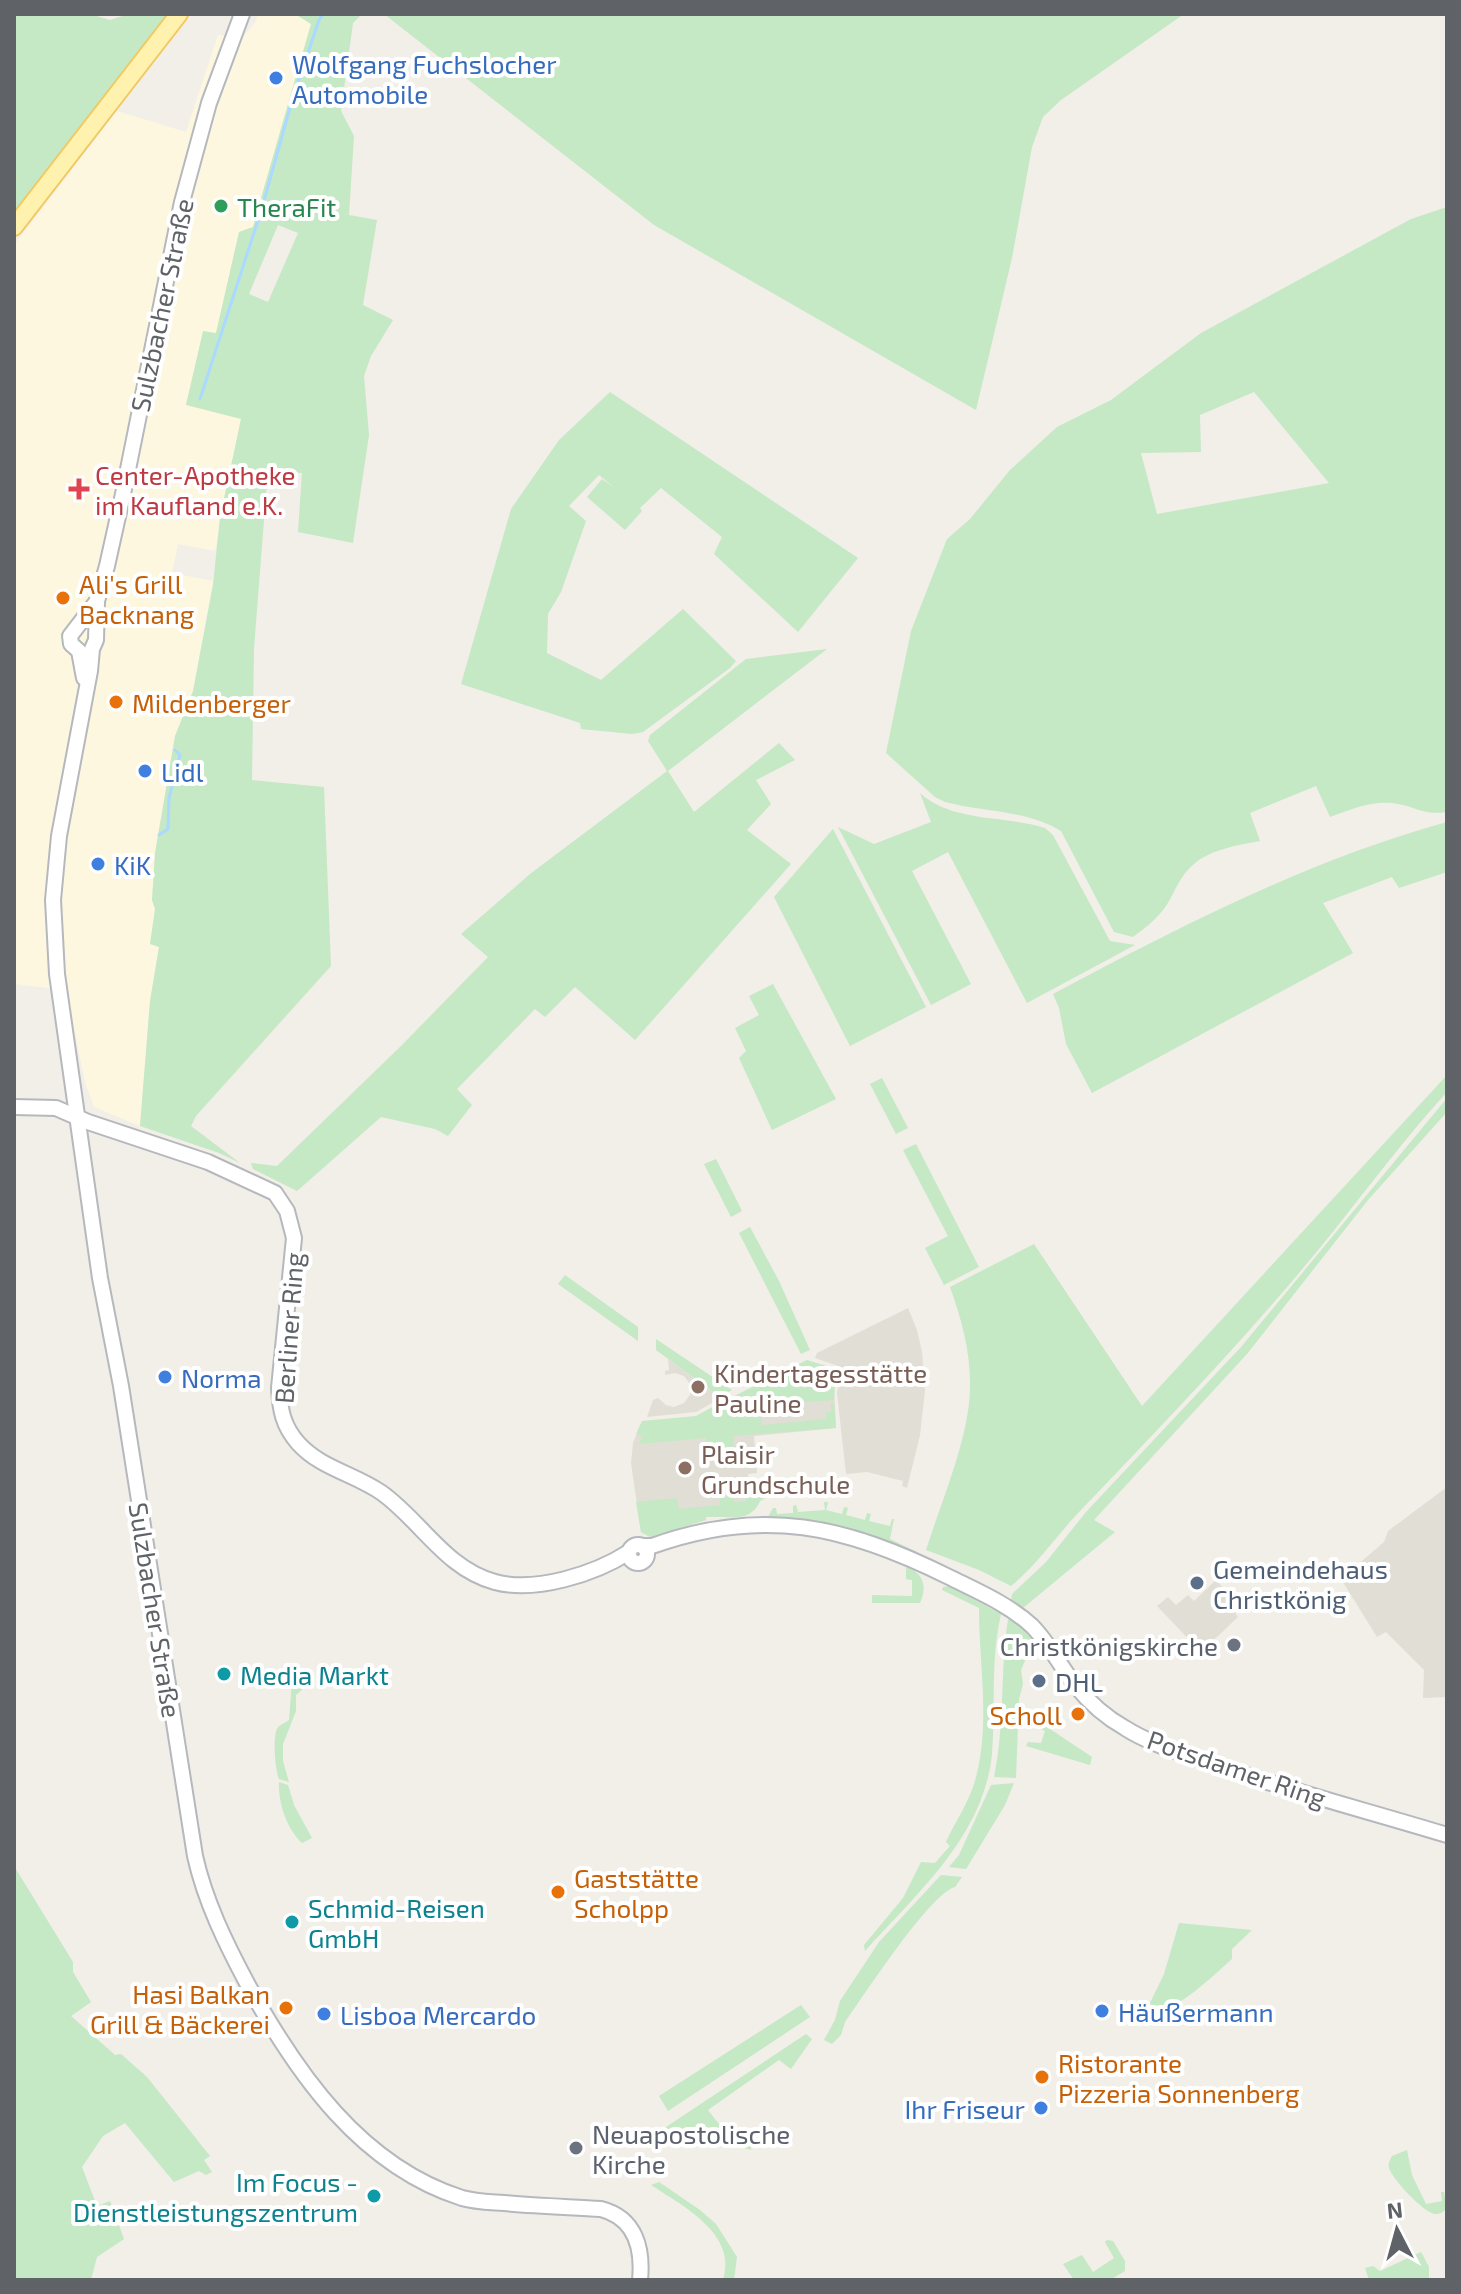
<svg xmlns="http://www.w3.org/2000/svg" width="1461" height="2294" font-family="'Exo 2',sans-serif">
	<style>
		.commercial { fill: #fef7e0 }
		.education { fill: #e1ded6 }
		.green { fill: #c5e8c5; fill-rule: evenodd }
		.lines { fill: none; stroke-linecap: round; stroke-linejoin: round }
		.stream { stroke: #aadaff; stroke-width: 3 }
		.minor-casing { stroke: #b5b8bc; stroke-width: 18 }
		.major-casing { stroke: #f2c960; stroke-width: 20 }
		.minor { stroke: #fff; stroke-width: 14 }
		.major { stroke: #fff2af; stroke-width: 16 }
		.shop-dot { fill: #3f7fe0; stroke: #fff; stroke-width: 3 }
		.leisure-dot { fill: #2e9e5b; stroke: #fff; stroke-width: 3 }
		.health-dot { fill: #e0444e; stroke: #fff; stroke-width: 3 }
		.food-dot { fill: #e8710a; stroke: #fff; stroke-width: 3 }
		.education-dot { fill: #8d6e63; stroke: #fff; stroke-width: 3 }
		.service-dot { fill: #5c6f8a; stroke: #fff; stroke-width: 3 }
		.worship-dot { fill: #6b7280; stroke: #fff; stroke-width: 3 }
		.culture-dot { fill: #0f9aa8; stroke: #fff; stroke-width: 3 }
		.labels { text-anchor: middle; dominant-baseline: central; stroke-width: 8; stroke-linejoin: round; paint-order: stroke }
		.shop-label { font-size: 26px; fill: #366cbe; stroke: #fff; text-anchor: start }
		.leisure-label { font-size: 26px; fill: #27864d; stroke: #fff; text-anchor: start }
		.street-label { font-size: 26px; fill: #5f6368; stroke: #fff }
		.health-label { font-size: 26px; fill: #be3a42; stroke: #fff; text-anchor: start }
		.food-label { font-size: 26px; fill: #c56008; stroke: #fff; text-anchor: start }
		.education-label { font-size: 26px; fill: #785e54; stroke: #fff; text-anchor: start }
		.service-label { font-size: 26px; fill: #4e5e75; stroke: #fff; text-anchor: start }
		.worship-label { font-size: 26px; fill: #5b616d; stroke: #fff; text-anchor: end }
		.culture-label { font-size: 26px; fill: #0d838f; stroke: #fff; text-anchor: start }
	</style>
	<rect width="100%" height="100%" fill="#f1efe8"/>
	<polygon class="commercial" points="258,14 295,14 311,24 253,227 239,232 216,334 204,331 186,404 241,418 215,551 178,544 172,573 213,581 193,691 175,736 155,853 152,900 155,909 150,944 159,947 150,1001 140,1126 94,1107 85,1082 66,990 14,984 14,245 117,111 186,132 218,35 242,38 255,23"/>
	<g class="education">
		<polygon points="908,1308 917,1330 922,1352 925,1390 920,1435 907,1488 902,1486 903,1481 867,1472 846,1474 837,1393 841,1367 815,1358 817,1353"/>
		<polygon points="668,1359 721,1398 696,1412 647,1417 653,1400 658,1398 666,1405 674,1407 684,1403 690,1395 690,1384 684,1376 675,1373 665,1375 665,1371 669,1370"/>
		<polygon points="834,1388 836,1428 754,1436 757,1473 748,1474 749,1491 753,1491 743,1516 706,1517 706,1520 650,1537 641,1532 631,1463 633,1443 640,1425 696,1420 746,1392"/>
		<polygon points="1447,1487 1447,1697 1423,1698 1424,1670 1386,1632 1377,1637 1341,1579 1384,1542 1388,1531"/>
		<polygon points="1216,1580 1241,1608 1235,1613 1238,1617 1201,1652 1157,1606 1168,1597 1176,1605 1188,1595 1194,1601"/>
	</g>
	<g class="green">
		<polygon points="14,14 90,14 110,20 129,14 167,14 14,214"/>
		<path d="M295,14H362L353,23L341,111L354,136L349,215L377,220L363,305L393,320L371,356L364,376L369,435L353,543L298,532L302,473L268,469L254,648L252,780L324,787L331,966L196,1116L191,1126L240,1163L219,1153L140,1126L150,1001L159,947L150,944L155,909L152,900L155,853L175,736L193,691L213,585L220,517L241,419L186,405L203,331L216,333L239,232L253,227L259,205L266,209L268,202L261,198L311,24ZM278,225L298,233L268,302L249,294Z"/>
		<polygon points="384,14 1184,14 1061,100 1043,117 1032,147 1012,258 976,410 654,225"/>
		<path d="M1447,207V812C1422,816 1413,805 1392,803C1370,801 1349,810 1330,817L1316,786L1250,813L1260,841C1239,845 1211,849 1194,864C1180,875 1175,892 1166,906C1157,919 1145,928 1133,937L1114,932L1061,831C1027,810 983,812 945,802L935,797L886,753L911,631L947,539L970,519L1010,470L1057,427L1111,400L1201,333L1411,219ZM1254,392L1329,483L1157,514L1141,453L1201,452L1200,415Z"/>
		<polygon points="610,392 858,558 798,632 714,554 722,537 661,488 640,508 642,511 625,530 587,497 602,479 615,488 599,475 569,506 586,521 561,592 548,614 547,653 601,680 683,609 736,661 730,668 643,732 632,734 581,729 580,723 461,684 511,509 559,440"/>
		<polygon points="827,649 668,771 694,812 779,743 795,760 756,780 771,804 747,830 791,864 635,1040 575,987 545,1017 535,1009 457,1089 472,1105 448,1136 435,1129 381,1117 297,1191 253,1169 251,1163 277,1166 401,1046 488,957 461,934 530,874 667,771 648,741 650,735 746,659"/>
		<path d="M920,793C953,823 1005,815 1045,828L1053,835L1110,941L1135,945L1027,1003L948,852L912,871L971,984L931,1005L838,827L874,844L931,822Z"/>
		<path d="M1447,822V872L1399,888L1392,877L1323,903L1353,953L1092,1093L1066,1044L1059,1008L1053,994C1179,927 1309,860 1447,822Z"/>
		<polygon points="833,829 926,1007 850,1046 774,897"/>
		<polygon points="773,984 836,1099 772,1130 739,1058 746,1051 735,1028 759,1015 749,996"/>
		<path d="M1447,1075V1092C1406,1137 1370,1185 1332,1233C1254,1330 1167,1420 1080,1511C1056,1536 1038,1564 1011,1586L979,1570L926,1550C941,1503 969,1438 970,1389C971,1353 962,1321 950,1287L1034,1244L1142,1406Z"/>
		<polygon points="882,1078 908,1128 896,1134 870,1084"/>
		<polygon points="1447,1098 1447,1112 1368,1200 1247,1354 1094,1520 1115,1532 1023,1608 1011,1600 1012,1594 1046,1562 1086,1512 1241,1347"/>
		<polygon points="916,1144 979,1267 944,1285 925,1248 948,1236 903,1150"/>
		<polygon points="716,1159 742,1211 731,1217 704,1164"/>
		<polygon points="750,1227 779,1281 810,1350 801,1354 739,1233"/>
		<polygon points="565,1275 638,1327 638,1341 558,1284"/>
		<polygon points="656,1339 732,1390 720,1397 656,1350"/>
		<path d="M807,1360L836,1369L834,1400L760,1406L761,1412C750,1401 744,1393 729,1401L728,1399Z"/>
		<polygon points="725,1400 733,1409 743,1403 756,1418 761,1417 762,1425 826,1419 826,1412 831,1412 831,1403 834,1403 836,1428 733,1436 736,1460 709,1462 706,1438 639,1444 642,1436 636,1434 642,1421 696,1416"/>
		<path d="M768,1489L769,1496L760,1501C750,1525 725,1515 706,1517V1520L650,1537L641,1532L636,1502L677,1498L679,1509L720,1505V1498L733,1496L734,1502L746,1501V1492Z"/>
		<polygon points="824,1502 828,1502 826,1510 842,1514 844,1507 848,1508 846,1515 865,1520 867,1513 871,1514 869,1521 890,1526 892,1519 894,1519 890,1539 919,1553 829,1523 768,1517 773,1508 776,1508 777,1514 793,1513 793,1506 796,1505 798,1512 825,1510"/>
		<path d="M906,1567C923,1573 928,1586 920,1603H872V1595L912,1596V1580L906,1579Z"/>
		<path d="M949,1586L1001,1614C990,1662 996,1706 992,1754C984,1836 916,1894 865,1951L864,1945L903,1898L921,1862L935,1863L950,1846L946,1842C955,1822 969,1802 975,1781C991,1723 979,1666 979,1608L942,1590L943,1587Z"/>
		<path d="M1008,1619L1017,1624L1038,1644L1028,1654L1021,1670L1023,1684L1019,1699L1016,1778L994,1777C1005,1724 1000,1671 1008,1619Z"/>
		<path d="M302,1675L305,1687L296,1695V1711L283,1744V1761L289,1782L279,1779C275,1770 272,1735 278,1727C279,1726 288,1721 289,1720L292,1681Z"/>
		<polygon points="1041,1723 1092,1757 1090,1765 1026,1746 1028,1742 1041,1743 1045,1731 1039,1728"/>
		<path d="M279,1782L288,1785L294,1805L312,1838L302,1843C287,1829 278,1803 279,1782Z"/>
		<polygon points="1014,1783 1005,1805 966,1869 949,1867 959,1855 991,1785"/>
		<polygon points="14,1866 73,1962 73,1972 91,2002 71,2016 115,2055 121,2054 147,2077 210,2156 204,2160 212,2172 206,2175 199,2171 174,2182 125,2123 103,2136 82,2167 97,2206 110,2201 124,2239 97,2257 91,2280 14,2280"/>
		<path d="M941,1875L962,1877L955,1887C930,1893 863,1997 845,2022L841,2035L832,2044L824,2040L835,2020L840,2001L879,1942Z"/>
		<path d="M1179,1923L1252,1930L1232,1949V1959C1215,1974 1176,2012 1154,2012L1150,2003L1164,1974Z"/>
		<polygon points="801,2005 810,2017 668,2111 659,2096"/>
		<polygon points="806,2034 812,2039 791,2069 779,2060 708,2110 719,2124 753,2137 751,2150 687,2132 677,2145 664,2134 663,2129"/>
		<path d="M1407,2150L1412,2175L1426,2204L1442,2201L1441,2192H1444L1447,2209C1442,2212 1441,2214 1435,2214C1423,2212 1393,2180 1389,2168C1388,2163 1390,2160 1392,2156Z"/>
		<path d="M659,2182L700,2210L716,2224L737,2257L734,2280H723C738,2234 683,2206 651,2185Z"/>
		<polygon points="1107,2240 1113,2241 1125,2261 1125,2271 1110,2280 1074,2280 1063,2264 1082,2255 1093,2272 1114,2258 1105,2242"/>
		<polygon points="1421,2252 1429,2267 1429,2280 1369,2280 1365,2268 1373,2266 1380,2271"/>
	</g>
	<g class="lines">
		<g class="stream">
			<polyline points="200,399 262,208 293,97 319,20 323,14"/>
			<polyline points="159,835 168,829 169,798 180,755 175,750"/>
		</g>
		<g class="minor-casing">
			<g id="minor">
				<path d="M242,14L209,103L182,202L123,494L107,566L97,601L96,640L92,649L90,671L59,836L53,900L57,974L100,1278L121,1386L195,1856C205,1901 226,1944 248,1985C297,2074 361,2166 462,2198C476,2202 491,2202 504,2203C537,2206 569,2207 601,2209C636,2218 643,2249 640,2280"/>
				<polyline points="84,678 79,651 71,644 70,636 97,601"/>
				<path d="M14,1107L56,1108L88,1122L208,1162L275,1193L287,1211L294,1238L279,1388C280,1410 283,1426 298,1443C320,1468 355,1474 382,1493C421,1521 446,1569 495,1582C535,1593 595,1574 629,1552"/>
				<circle cx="638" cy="1554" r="9"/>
				<path d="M642,1546H652C763,1506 846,1526 949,1577C977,1591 1008,1604 1032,1626C1049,1643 1060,1666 1075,1685C1088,1701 1107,1718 1125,1728C1150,1744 1182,1753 1209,1763C1287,1790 1368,1811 1447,1835"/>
			</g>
		</g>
		<g class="major-casing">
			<polyline id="major" points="14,227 179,14"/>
		</g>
		<use href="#minor" class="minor"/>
		<use href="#major" class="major"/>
	</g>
	<g class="shop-dot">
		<circle cx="276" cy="78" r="8"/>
		<circle cx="145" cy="771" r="8"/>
		<circle cx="98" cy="864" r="8"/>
		<circle cx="165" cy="1377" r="8"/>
		<circle cx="1102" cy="2011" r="8"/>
		<circle cx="324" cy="2014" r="8"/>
		<circle cx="1041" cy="2108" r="8"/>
	</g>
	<circle class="leisure-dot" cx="221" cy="206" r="8"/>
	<path class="health-dot" d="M75 477h8v8h8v8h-8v8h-8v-8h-8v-8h8z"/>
	<g class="food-dot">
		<circle cx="63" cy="598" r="8"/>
		<circle cx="116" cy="702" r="8"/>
		<circle cx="1078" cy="1714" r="8"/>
		<circle cx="558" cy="1892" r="8"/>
		<circle cx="286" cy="2008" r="8"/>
		<circle cx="1042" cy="2077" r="8"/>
	</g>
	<g class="education-dot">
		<circle cx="698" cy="1387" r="8"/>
		<circle cx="685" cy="1468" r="8"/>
	</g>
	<g class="service-dot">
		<circle cx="1197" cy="1583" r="8"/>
		<circle cx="1039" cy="1681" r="8"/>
	</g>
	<g class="worship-dot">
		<circle cx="1234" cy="1645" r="8"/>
		<circle cx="576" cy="2148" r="8"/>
	</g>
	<g class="culture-dot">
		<circle cx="224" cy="1674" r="8"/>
		<circle cx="292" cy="1922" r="8"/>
		<circle cx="374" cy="2196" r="8"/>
	</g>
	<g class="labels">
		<g class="shop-label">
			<text x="292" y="63">Wolfgang Fuchslocher<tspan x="292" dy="30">Automobile</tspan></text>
			<text x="161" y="771">Lidl</text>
			<text x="114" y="864">KiK</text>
			<text x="181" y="1377">Norma</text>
			<text x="1118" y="2011">Häußermann</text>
			<text x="340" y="2014">Lisboa Mercardo</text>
			<text x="1025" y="2108" text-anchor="end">Ihr Friseur</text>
		</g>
		<g class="leisure-label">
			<text x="237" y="206">TheraFit</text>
		</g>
		<g class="street-label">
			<text transform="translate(161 305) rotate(-78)">Sulzbacher Straße</text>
			<text transform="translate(288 1328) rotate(-86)">Berliner Ring</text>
			<text transform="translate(156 1610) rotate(81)">Sulzbacher Straße</text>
			<text transform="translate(1237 1768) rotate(19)">Potsdamer Ring</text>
		</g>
		<g class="health-label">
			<text x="95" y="474">Center-Apotheke<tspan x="95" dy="30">im Kaufland e.K.</tspan></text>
		</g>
		<g class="food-label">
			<text x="79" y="583">Ali's Grill<tspan x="79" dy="30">Backnang</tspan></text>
			<text x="132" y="702">Mildenberger</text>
			<text x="1062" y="1714" text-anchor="end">Scholl</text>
			<text x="574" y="1877">Gaststätte<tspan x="574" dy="30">Scholpp</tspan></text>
			<text x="270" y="1993" text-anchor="end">Hasi Balkan<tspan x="270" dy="30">Grill &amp; Bäckerei</tspan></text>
			<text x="1058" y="2062">Ristorante<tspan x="1058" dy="30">Pizzeria Sonnenberg</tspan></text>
		</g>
		<g class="education-label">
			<text x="714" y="1372">Kindertagesstätte<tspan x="714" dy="30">Pauline</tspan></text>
			<text x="701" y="1453">Plaisir<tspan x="701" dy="30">Grundschule</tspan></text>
		</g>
		<g class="service-label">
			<text x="1213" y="1568">Gemeindehaus<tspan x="1213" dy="30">Christkönig</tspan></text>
			<text x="1055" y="1681">DHL</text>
		</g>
		<g class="worship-label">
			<text x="1218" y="1645">Christkönigskirche</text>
			<text x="592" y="2133" text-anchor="start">Neuapostolische<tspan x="592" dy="30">Kirche</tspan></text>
		</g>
		<g class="culture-label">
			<text x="240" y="1674">Media Markt</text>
			<text x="308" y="1907">Schmid-Reisen<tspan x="308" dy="30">GmbH</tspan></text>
			<text x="358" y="2181" text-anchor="end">Im Focus -<tspan x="358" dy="30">Dienstleistungszentrum</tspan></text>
		</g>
	</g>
	<rect width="1461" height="2294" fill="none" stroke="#5f6368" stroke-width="32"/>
	<g transform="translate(1397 2230) rotate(354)" stroke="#ffffff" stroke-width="6" paint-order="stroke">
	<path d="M0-6L14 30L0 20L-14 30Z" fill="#5f6368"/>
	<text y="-12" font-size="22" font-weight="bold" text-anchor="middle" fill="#5f6368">N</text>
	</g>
</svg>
